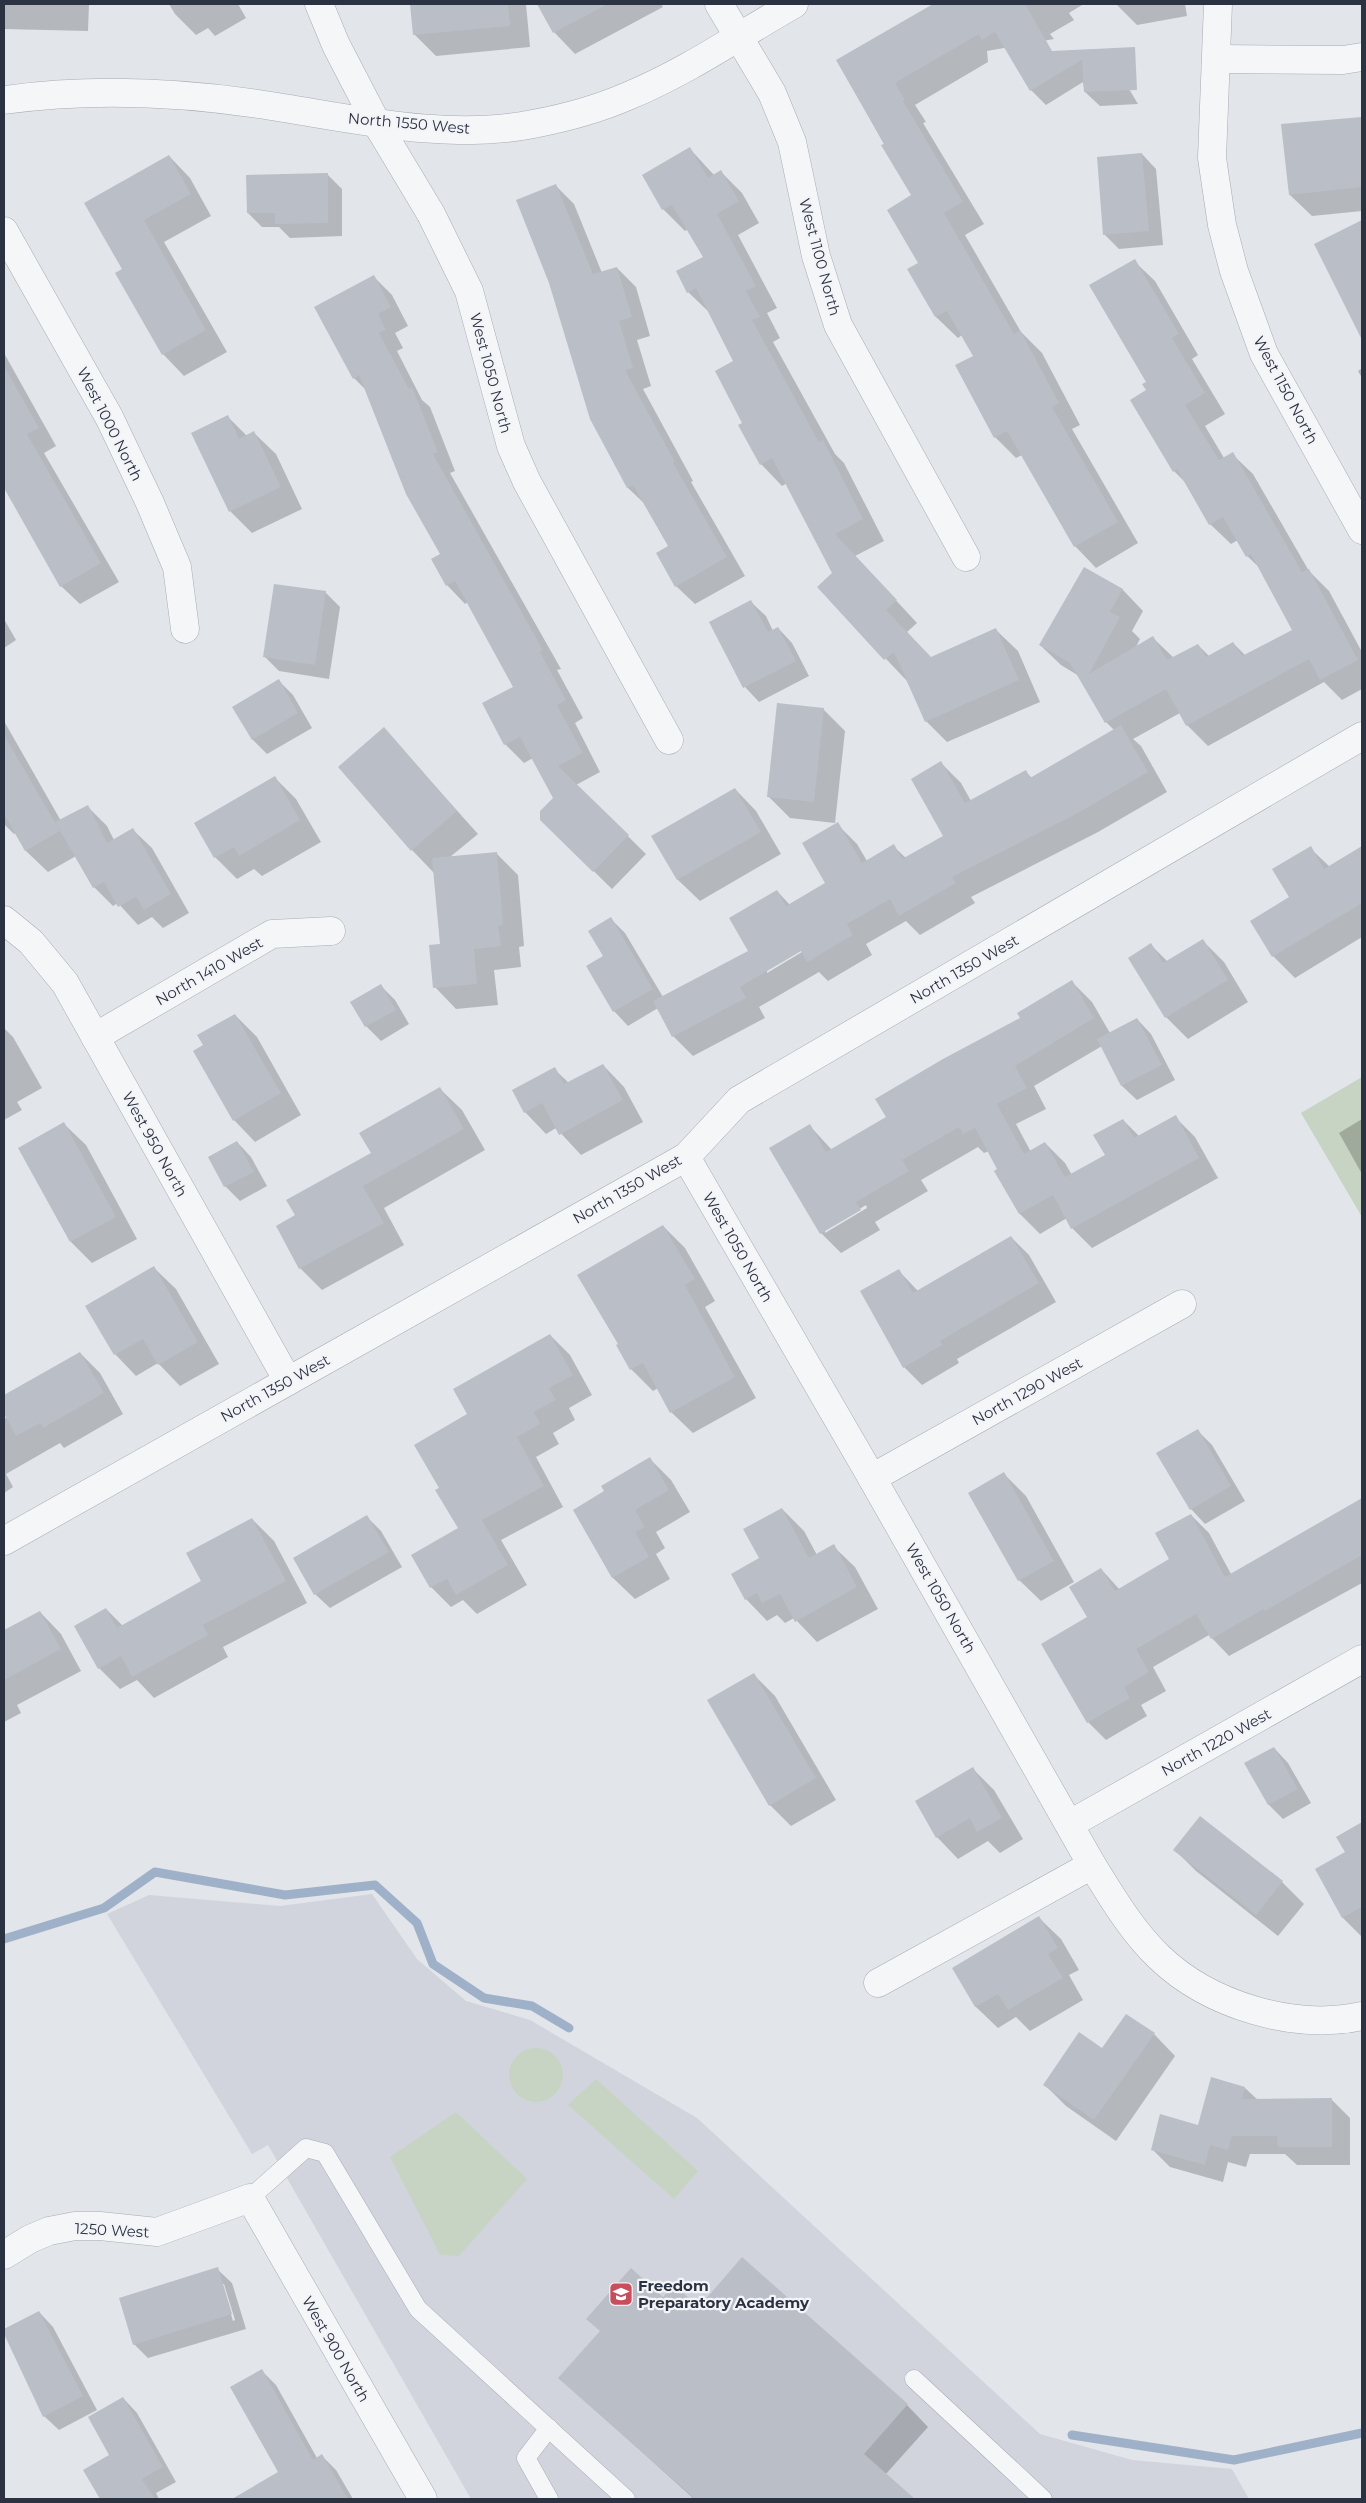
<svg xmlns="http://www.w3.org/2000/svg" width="1366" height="2503" font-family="Montserrat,sans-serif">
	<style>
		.built { fill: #d1d4dc }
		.green { fill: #c7d4c4 }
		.shadow { fill: #0003; fill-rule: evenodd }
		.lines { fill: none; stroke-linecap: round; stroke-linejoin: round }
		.stream { stroke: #9fb1c8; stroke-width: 9 }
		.building { fill: #babec7 }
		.service-casing { stroke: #a7acb4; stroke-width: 19 }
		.minor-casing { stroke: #a7acb4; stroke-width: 29 }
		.tertiary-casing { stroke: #a7acb4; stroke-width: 29 }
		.service { stroke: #f5f6f8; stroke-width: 18 }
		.minor { stroke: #f5f6f8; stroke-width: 28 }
		.tertiary { stroke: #f5f6f8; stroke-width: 28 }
		.labels { text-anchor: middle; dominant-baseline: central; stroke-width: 4.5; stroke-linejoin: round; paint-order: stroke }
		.street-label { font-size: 15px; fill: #2b3241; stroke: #f2f4f7 }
		.poi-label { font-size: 15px; font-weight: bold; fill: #2b3241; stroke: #f2f4f7; text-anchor: start }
	</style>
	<rect width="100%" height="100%" fill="#e2e5ea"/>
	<polygon class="built" points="372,1894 417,1959 466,2001 530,2020 697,2118 1040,2434 1132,2460 1232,2469 1249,2499 471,2499 268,2145 252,2154 107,1914 149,1895 280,1906"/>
	<g class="green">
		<polygon points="1362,1077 1362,1217 1301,1113"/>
		<circle cx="536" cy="2075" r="27"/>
		<polygon points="596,2079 698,2171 674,2199 568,2105"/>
		<polygon points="456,2112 527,2179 459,2256 440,2255 390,2157"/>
	</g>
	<g class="shadow">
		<polygon points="4,4 89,4 88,31 4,29"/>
		<polygon points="169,4 238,4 246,18 215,36 208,28 196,35 175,14"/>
		<polygon points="411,4 526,4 530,47 436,56 414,34"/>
		<polygon points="539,4 661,4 663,7 575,54 554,32"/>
		<polygon points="941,4 1082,5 1069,13 1074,20 1050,34 1054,39 987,51 988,62 915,105 926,122 923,123 984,224 965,235 1021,332 1042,353 1080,425 1072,429 1138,543 1096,568 1075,546 1022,455 1016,458 995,437 974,356 962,335 958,338 936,317 909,270 920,263 913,196 838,61"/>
		<polygon points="1116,4 1185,4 1187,16 1137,25"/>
		<polygon points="1102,49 1114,64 1138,104 1100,106 1085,92 1083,82 1046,105 1031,90 1010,54"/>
		<polygon points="1362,118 1362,211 1312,216 1290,195 1282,125"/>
		<polygon points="690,149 714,175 721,172 742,193 759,223 738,235 777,308 767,313 780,338 773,342 835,454 844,463 884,541 855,556 917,623 907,632 931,658 996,630 1018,651 1040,702 947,742 926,721 907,681 818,587 833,573 787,483 782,486 761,464 744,423 735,361 710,313 688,292 705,258 688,229 685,231 663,209"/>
		<polygon points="1142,154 1156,169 1163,245 1119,249 1104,234"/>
		<polygon points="169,156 190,178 211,216 164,242 227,352 184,376 163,354 123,270"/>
		<polygon points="327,174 342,189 342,236 290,238 279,227 262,227 248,213"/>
		<polygon points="556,186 574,204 602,273 617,268 636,287 650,336 637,340 651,386 643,389 693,481 691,482 745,576 695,604 676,586 670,546 647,506 628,488 591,418"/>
		<polygon points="1357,224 1362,229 1362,325 1350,312"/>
		<path d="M1134,261L1155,281L1198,355L1192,359L1225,414L1205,426L1224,458L1232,454L1253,474L1309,571L1329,591L1362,652V689L1342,700L1324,682L1208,746L1187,725L1180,713L1133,739L1141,746L1167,792L1098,832L971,897L975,903L920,935L906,921L866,944L872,955L828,981L819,972L759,1007L765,1018L693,1056L673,1036L658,1008L628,1026L614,1011L604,957L611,919L625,933L663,997L750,951L777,891L790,905L827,883L837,824L857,844L867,861L893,846L906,858L945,836L941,763L961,783L971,801L1026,772L1032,778L1114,730L1106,722L1079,676L1061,665L1040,645L1084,568L1123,590L1143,611L1132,631L1140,639L1135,649L1153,638L1174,658L1198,645L1209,656L1233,643L1246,656L1294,630L1261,569L1247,556L1238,540L1231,544L1210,524L1187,484L1174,471L1148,391ZM806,947L807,949L767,973V970Z"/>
		<polygon points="374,277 392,295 408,326 395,333 403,348 397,351 422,400 430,407 455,471 450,473 561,669 557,670 583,718 575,723 600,772 576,785 646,854 612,889 560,838 554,798 533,758 524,763 505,744 484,704 514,687 468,602 465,604 447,585 441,555 366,390 354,378"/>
		<polygon points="4,353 56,446 44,453 119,582 80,604 61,586 4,486 18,476 4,450"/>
		<polygon points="1362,368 1362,378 1358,371"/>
		<polygon points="228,417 247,436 254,433 276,454 302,509 252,533 231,512 193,434"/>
		<polygon points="325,592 340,607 329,679 279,671 265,657"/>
		<polygon points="751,602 766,616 773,631 778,628 792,643 809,676 759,702 745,687 711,623"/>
		<polygon points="4,619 16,640 4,648"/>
		<polygon points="278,680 293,695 312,728 267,754 253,740 234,707"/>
		<polygon points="823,709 845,731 835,823 790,818 768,796"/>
		<polygon points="4,721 61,821 88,807 107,826 114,840 133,830 152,848 189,913 163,928 152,917 138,925 118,903 113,906 94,887 76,856 48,872 26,851 16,833 14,834 4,824"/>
		<polygon points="384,729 478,834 450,857 496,853 518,875 524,946 519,947 521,967 494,970 498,1005 456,1009 435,987 441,946 434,873 412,850 340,767"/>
		<polygon points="275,778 296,799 321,842 262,876 254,869 237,879 215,857 196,824"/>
		<polygon points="735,789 756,811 781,854 700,901 678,880 653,836"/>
		<polygon points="1310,848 1330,867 1362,848 1362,937 1295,978 1273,956 1291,898"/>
		<polygon points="1203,941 1224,962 1248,1002 1188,1039 1166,1017 1130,958 1151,945 1168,962"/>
		<path d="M1072,982L1092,1002L1110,1033L1137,1019L1151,1034L1175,1080L1137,1100L1122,1086L1102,1046L1034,1086L1046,1109L1016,1124L1031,1152L1045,1143L1065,1163L1072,1175L1106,1156L1123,1120L1140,1137L1175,1117L1195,1137L1218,1178L1092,1248L1072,1228L1067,1218L1040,1234L1020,1214L989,1151L984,1153L978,1147L921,1180L928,1191L875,1222L880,1230L841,1253L821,1233L809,1125L832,1150L887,1118ZM866,1205L867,1208L825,1233V1230Z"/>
		<polygon points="381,986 395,1000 409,1024 381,1041 366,1026 352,1002"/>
		<polygon points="235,1015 257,1037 301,1115 255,1142 234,1120 205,1045"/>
		<polygon points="4,1028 13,1037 42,1088 17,1102 22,1110 4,1120"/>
		<polygon points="603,1065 624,1087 643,1122 581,1155 556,1128 546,1134 525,1112 554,1069 569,1083"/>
		<polygon points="440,1089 462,1110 485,1150 384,1208 404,1245 322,1290 300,1268 278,1226 297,1216 373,1154"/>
		<polygon points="1362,1119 1362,1174 1339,1133"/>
		<polygon points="64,1124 86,1145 137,1239 92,1263 71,1242"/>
		<polygon points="237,1142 251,1157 267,1186 240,1201 225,1186"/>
		<polygon points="663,1226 685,1248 715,1301 705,1307 756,1398 693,1433 671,1412 658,1388 653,1391 631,1369"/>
		<polygon points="1011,1237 1029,1255 1056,1302 957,1359 959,1363 922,1385 904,1367 899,1271 918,1291"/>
		<polygon points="154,1268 176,1289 219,1364 180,1386 158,1363 136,1376 115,1354"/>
		<polygon points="550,1335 570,1355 592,1395 569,1408 575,1420 553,1433 559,1444 536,1457 563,1507 501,1540 527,1585 477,1614 463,1600 451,1607 431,1587 459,1528 441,1488 469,1414"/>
		<polygon points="80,1353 100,1373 123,1414 64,1448 60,1443 6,1474 13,1487 4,1493 4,1419 7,1417 4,1412 4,1397"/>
		<polygon points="1197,1430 1212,1445 1245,1501 1205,1524 1191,1509"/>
		<polygon points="650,1459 671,1480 690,1512 656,1532 665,1548 656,1554 670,1579 635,1599 613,1578 574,1510 606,1492"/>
		<polygon points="1004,1474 1026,1496 1074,1582 1041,1601 1019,1580"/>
		<polygon points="1362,1500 1362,1583 1229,1656 1209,1635 1153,1667 1166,1691 1141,1705 1147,1716 1106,1740 1088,1722 1088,1618 1101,1569 1120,1590 1171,1560 1191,1515 1209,1533 1231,1574"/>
		<polygon points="782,1509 804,1531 817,1555 833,1546 855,1567 878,1609 817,1642 794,1618 785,1623 777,1615 767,1621 746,1599"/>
		<polygon points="367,1517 381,1531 402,1567 330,1608 315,1594"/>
		<polygon points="252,1519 274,1541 307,1603 223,1647 228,1657 154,1698 137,1680 120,1689 99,1668 106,1609 123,1626 203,1582"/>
		<polygon points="40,1612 61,1634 81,1671 17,1705 21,1713 4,1722 4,1631"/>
		<polygon points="753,1674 775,1696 836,1800 791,1826 770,1805"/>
		<polygon points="1274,1748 1288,1763 1311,1803 1283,1819 1269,1805 1246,1764"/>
		<polygon points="973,1769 994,1790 1023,1839 1000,1853 988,1841 958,1859 937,1837"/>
		<polygon points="1200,1818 1282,1882 1304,1904 1278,1936 1196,1871 1175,1850"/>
		<polygon points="1361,1824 1362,1825 1362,1937 1343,1918 1316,1869 1346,1853"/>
		<polygon points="1039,1918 1061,1939 1079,1970 1069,1975 1083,2000 1030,2031 1016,2017 998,2028 976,2007 954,1968"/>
		<polygon points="1154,2034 1175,2056 1116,2141 1066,2106 1045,2085 1103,2050"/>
		<polygon points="1245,2088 1258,2100 1331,2099 1350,2118 1350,2165 1297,2165 1285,2154 1250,2154 1246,2167 1228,2162 1223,2182 1170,2167 1152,2149 1199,2126"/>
		<path d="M217,2269L232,2283L246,2329L148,2358L134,2344ZM222,2284H224L235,2320L233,2321Z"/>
		<polygon points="699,2308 907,2405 928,2427 885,2475 913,2499 694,2499 560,2378"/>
		<polygon points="39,2312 53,2327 97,2410 59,2430 44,2416 26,2374 4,2331"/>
		<polygon points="262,2371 276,2385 317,2458 322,2456 336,2470 353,2499 258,2499 252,2489 279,2473"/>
		<polygon points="123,2398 137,2413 176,2482 156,2493 159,2499 101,2499 85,2470 111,2455"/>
	</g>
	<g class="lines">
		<g class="stream">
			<polyline points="4,1939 104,1908 155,1872 285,1895 375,1885 417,1923 433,1964 484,1998 532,2006 569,2028"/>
			<polyline points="1072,2435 1234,2460 1362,2433"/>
		</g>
	</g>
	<g class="building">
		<polygon points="410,4 508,4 510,26 413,35"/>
		<polygon points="537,4 608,4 553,33"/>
		<polygon points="933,4 1025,4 1052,51 1135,47 1137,90 1084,92 1082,60 1030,91 995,32 982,40 979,34 895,83 905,100 903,101 963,202 944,213 1014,334 1020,330 1059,403 1052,407 1118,522 1074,547 1007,431 994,438 955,365 973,356 947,311 935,317 907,269 918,263 887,210 911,195 881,145 884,144 836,60"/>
		<polygon points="1362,117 1362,187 1289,195 1281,124"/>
		<polygon points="690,147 708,178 721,170 739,201 717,214 756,286 746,291 760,317 752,320 819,442 823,440 863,519 835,534 897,600 886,610 931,657 996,628 1019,680 925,722 894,652 884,660 817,587 832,573 772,458 760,465 738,425 742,423 715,371 733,361 696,288 687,293 676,271 703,257 672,205 662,210 642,175"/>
		<polygon points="1142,153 1149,231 1103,235 1097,157"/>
		<polygon points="169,155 191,194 144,220 206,330 162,355 115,273 122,269 84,203"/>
		<polygon points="328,173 328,223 275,224 275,213 247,213 246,175"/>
		<polygon points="556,184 593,274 617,267 632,317 619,321 633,368 625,370 675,462 673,463 727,557 675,587 656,553 668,546 633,485 627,488 590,419 549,283 516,200"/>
		<polygon points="1362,220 1362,340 1314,244"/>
		<polygon points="1135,259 1179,334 1172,338 1205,393 1185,405 1219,460 1233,452 1302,572 1309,569 1358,660 1320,680 1309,659 1186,726 1166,689 1105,723 1070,663 1039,645 1084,567 1123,589 1110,612 1120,617 1089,674 1153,636 1167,660 1198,644 1206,657 1233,642 1242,656 1292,630 1251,554 1246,557 1223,517 1209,525 1177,469 1173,472 1130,400 1146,390 1142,384 1146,382 1089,285"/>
		<polygon points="374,275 391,307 378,314 386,330 379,333 409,389 412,387 438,452 433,454 543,650 540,652 566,700 557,705 583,753 558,766 629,835 593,872 540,820 540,811 553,798 520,737 504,745 482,703 513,687 455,581 446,586 431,559 440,554 406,494 359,375 353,379 314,307"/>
		<polygon points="4,366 39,428 27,434 101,563 60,587 4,488"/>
		<polygon points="228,415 239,439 254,431 281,487 229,512 191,433"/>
		<polygon points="274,584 326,591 315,665 263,657"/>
		<polygon points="751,600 768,632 778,627 796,661 743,688 709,622"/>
		<polygon points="279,679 298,713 252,740 232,707"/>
		<polygon points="777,703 824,708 814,802 767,797"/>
		<polygon points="1121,725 1148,772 1078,813 952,877 956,883 899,916 890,899 847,924 853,935 807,962 801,951 740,987 746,998 672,1037 653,1001 748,951 729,918 777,890 786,906 825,883 802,843 838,822 862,863 894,844 902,859 943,836 911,779 941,761 965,803 1026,770 1030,778"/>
		<polygon points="384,727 457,811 411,851 338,767"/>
		<polygon points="4,735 60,831 25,851 4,814"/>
		<polygon points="275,776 300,820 239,856 234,847 214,858 194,823"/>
		<polygon points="735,788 761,832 677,880 651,836"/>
		<polygon points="88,805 107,843 133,828 171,894 144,910 136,897 118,907 104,882 93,888 55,822"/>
		<polygon points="1311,846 1324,869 1362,846 1362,903 1272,957 1250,921 1289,897 1272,869"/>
		<polygon points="497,852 503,925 498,926 501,946 474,949 477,984 433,988 429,945 440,944 432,858"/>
		<polygon points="611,917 653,989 613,1012 586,966 603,956 588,931"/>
		<polygon points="1203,939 1228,980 1165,1018 1128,958 1151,943 1163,963"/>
		<polygon points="1072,980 1094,1018 1015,1066 1027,1088 997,1104 1024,1154 1045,1142 1065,1177 1105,1155 1093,1135 1123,1119 1134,1138 1176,1115 1199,1158 1071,1229 1053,1195 1019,1214 994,1171 997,1169 975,1128 963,1134 959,1127 902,1160 909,1171 856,1202 861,1210 820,1234 769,1148 810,1124 826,1152 886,1117 875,1099 943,1059 1020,1018 1017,1013"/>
		<polygon points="381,984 396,1010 365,1027 350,1002"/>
		<polygon points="235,1014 281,1093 233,1121 193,1051 203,1045 197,1035"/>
		<polygon points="1137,1018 1162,1065 1121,1086 1097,1039"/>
		<polygon points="603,1064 623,1100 559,1135 542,1103 524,1113 512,1090 555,1067 564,1084"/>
		<polygon points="440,1087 464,1129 363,1186 384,1223 299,1269 276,1226 295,1215 286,1200 371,1153 359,1133"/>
		<polygon points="64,1122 116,1217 70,1242 18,1148"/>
		<polygon points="237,1141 254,1172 224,1187 208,1157"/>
		<polygon points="663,1225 695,1279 685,1285 735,1377 670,1413 643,1363 630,1370 616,1345 618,1344 577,1275"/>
		<polygon points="1011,1236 1039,1283 940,1341 942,1345 903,1368 860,1291 899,1269 913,1293"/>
		<polygon points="154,1266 198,1342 158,1365 143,1339 114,1355 85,1306"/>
		<polygon points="550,1334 573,1375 549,1388 556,1400 534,1412 540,1424 517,1437 544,1486 482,1520 508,1565 456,1595 447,1579 430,1588 411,1555 458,1528 435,1490 439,1488 414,1445 467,1414 453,1389"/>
		<polygon points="80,1352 104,1393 43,1428 40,1423 16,1436 4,1414 4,1395"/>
		<polygon points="1198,1429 1231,1486 1190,1510 1156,1453"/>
		<polygon points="650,1457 669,1490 635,1510 645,1527 635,1532 649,1557 612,1578 573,1510 604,1491 601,1486"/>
		<polygon points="1004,1472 1054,1561 1018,1581 968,1493"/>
		<polygon points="1362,1498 1362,1555 1265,1611 1264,1609 1211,1639 1196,1614 1136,1649 1149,1672 1124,1687 1130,1698 1087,1723 1041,1644 1087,1617 1069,1587 1101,1568 1115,1591 1169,1559 1155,1533 1191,1514 1225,1577"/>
		<polygon points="782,1508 809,1558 834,1544 857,1587 795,1622 780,1594 762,1603 757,1593 745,1600 731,1574 759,1558 743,1529"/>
		<polygon points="367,1515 389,1552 314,1595 293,1558"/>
		<polygon points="252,1518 286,1581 203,1625 208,1635 132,1677 121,1656 98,1669 74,1626 106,1608 117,1628 201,1581 186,1553"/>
		<polygon points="40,1611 61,1649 4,1680 4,1630"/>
		<polygon points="754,1673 816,1778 769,1806 707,1700"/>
		<polygon points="1274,1747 1298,1789 1268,1805 1244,1763"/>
		<polygon points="973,1767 1002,1818 977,1832 970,1818 936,1838 915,1801"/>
		<polygon points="1200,1816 1283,1881 1256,1915 1173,1850"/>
		<polygon points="1362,1822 1362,1907 1342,1918 1315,1869 1345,1852 1336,1837"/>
		<polygon points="1039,1916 1058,1948 1048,1954 1063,1978 1008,2010 998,1994 975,2007 952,1968"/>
		<polygon points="1126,2014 1155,2033 1094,2120 1043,2085 1079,2032 1102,2048"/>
		<polygon points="1211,2077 1245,2087 1242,2099 1332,2098 1332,2147 1278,2147 1277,2136 1232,2136 1228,2150 1210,2145 1205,2165 1151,2150 1160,2114 1198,2125"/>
		<polygon points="742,2257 908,2404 864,2454 915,2499 695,2499 558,2378 600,2331 586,2319 631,2268 663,2297 674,2285 699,2307"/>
		<polygon points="218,2267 232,2314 133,2345 119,2298"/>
		<polygon points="39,2311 83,2396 43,2417 4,2334 4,2329"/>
		<polygon points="262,2369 313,2460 322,2454 348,2499 232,2499 278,2472 230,2387"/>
		<polygon points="123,2397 163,2467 142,2479 155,2499 100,2499 83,2470 109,2455 88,2417"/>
	</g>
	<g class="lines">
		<g class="service-casing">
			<g id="service">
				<polyline points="250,2198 306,2148 325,2153 418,2309 626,2499"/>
				<polyline points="914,2379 1043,2499"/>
				<polyline points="549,2428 526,2458 549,2499"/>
			</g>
		</g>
		<g class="minor-casing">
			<g id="minor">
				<polyline points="319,4 336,45 377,124 431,214 469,291 511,446 527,482 669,740"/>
				<polyline points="719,4 772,93 792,142 816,256 838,325 966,557"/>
				<polyline points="1218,4 1212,158 1222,225 1234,271 1264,354 1362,530"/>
				<polyline points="1218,59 1343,60 1362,57"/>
				<polyline points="4,231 109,417 150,503 177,567 185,629"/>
				<polyline points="4,920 31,942 65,983 288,1381"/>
				<polyline points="95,1037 272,934 331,931"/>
				<path d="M686,1157L872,1478L1092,1865C1112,1897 1131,1930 1159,1957C1209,2005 1294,2031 1362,2016"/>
				<polyline points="872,1478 1182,1304"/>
				<polyline points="4,1541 686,1157 739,1100 1362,736"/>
				<polyline points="1070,1824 1362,1659"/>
				<polyline points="878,1983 1092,1865"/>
				<polyline points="4,2255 30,2239 49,2231 75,2226 100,2226 157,2232 250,2198 423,2499"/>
			</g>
		</g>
		<g class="tertiary-casing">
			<path id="tertiary" d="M4,100C91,88 184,92 271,106C355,119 448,141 533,124C565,118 598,109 628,96C686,72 740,35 794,4"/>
		</g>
		<use href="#service" class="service"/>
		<use href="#minor" class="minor"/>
		<use href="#tertiary" class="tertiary"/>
	</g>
	<defs>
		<g id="school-square" transform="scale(1.25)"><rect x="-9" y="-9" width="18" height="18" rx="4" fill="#c84e5b" stroke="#f2f4f7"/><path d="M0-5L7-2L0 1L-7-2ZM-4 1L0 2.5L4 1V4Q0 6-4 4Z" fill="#fff"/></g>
	</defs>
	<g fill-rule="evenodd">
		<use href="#school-square" x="621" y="2294"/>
	</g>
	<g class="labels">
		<g class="street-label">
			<text transform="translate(409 123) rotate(5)">North 1550 West</text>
			<text transform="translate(820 257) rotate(75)">West 1100 North</text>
			<text transform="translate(491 373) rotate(75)">West 1050 North</text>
			<text transform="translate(1286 390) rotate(62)">West 1150 North</text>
			<text transform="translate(110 424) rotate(63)">West 1000 North</text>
			<text transform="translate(964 969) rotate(-30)">North 1350 West</text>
			<text transform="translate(209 971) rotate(-30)">North 1410 West</text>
			<text transform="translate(155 1144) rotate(61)">West 950 North</text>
			<text transform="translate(627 1189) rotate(-30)">North 1350 West</text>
			<text transform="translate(738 1247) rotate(60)">West 1050 North</text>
			<text transform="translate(275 1388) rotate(-29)">North 1350 West</text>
			<text transform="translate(1027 1391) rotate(-29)">North 1290 West</text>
			<text transform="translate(941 1598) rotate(60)">West 1050 North</text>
			<text transform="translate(1216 1742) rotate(-29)">North 1220 West</text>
			<text transform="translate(112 2230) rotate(3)">1250 West</text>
			<text transform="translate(336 2349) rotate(60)">West 900 North</text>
		</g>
		<g class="poi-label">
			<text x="638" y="2285">Freedom<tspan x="638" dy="17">Preparatory Academy</tspan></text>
		</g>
	</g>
	<rect width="1366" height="2503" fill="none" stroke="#2b3241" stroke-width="10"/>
</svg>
